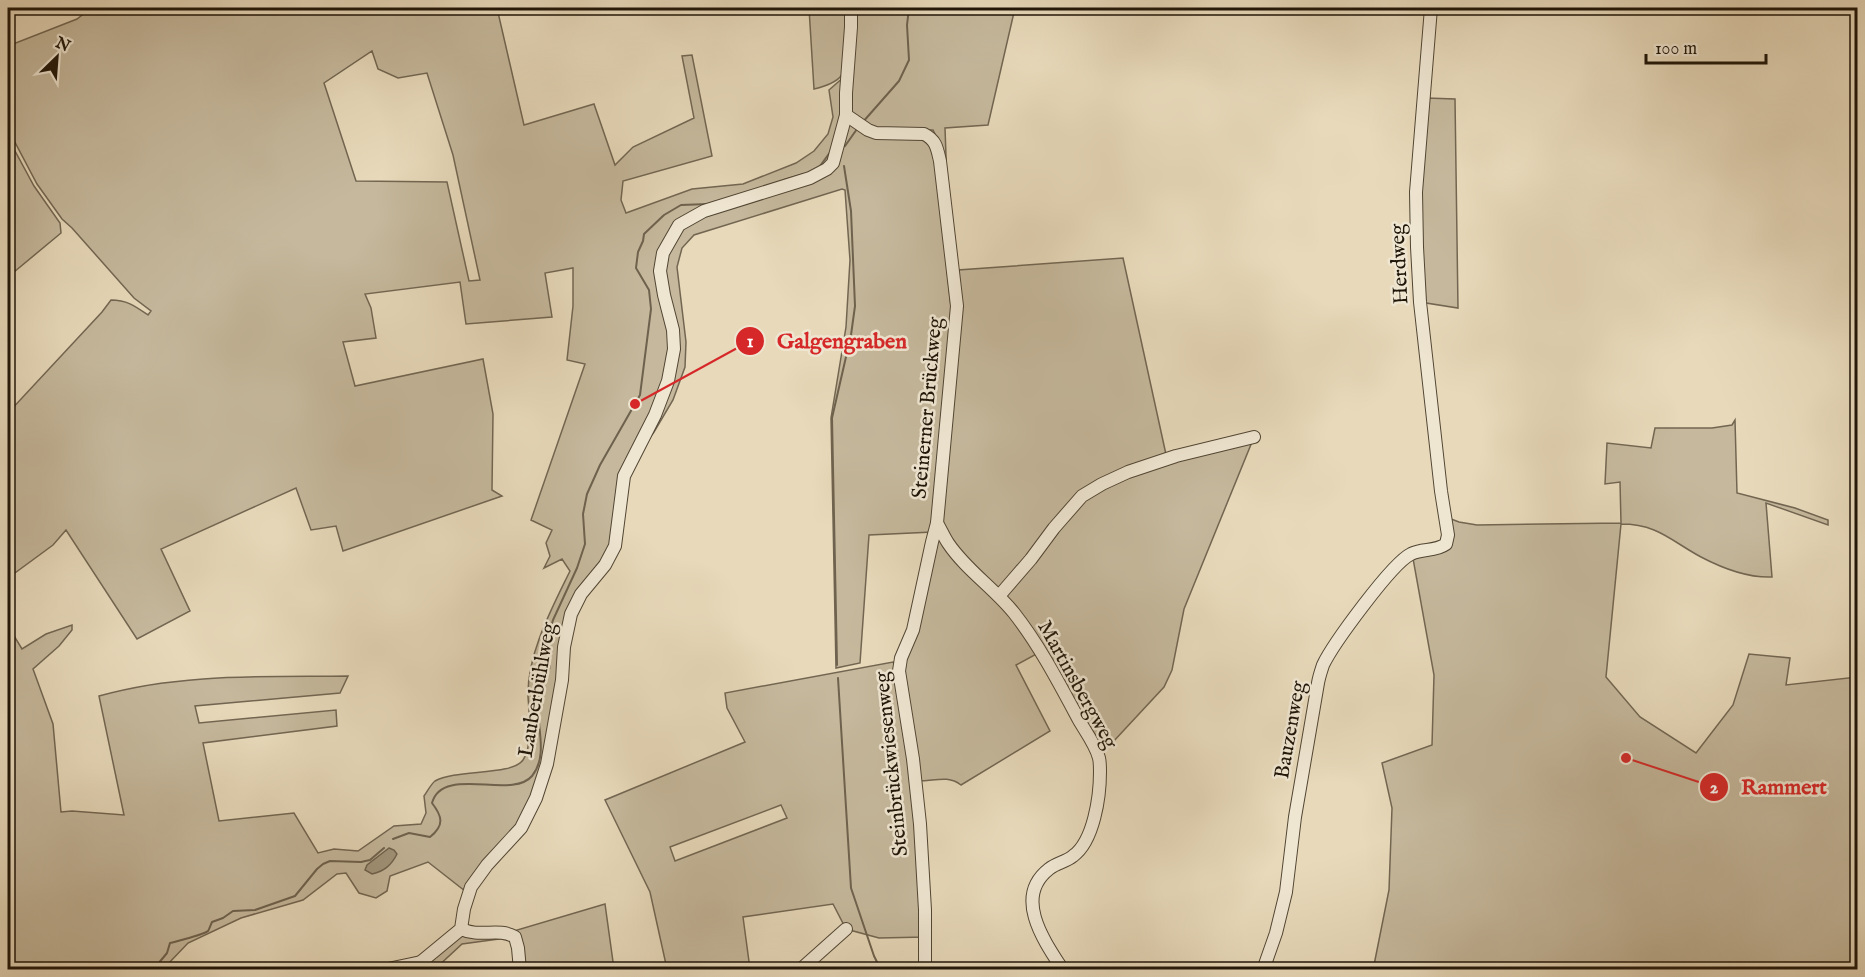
<svg xmlns="http://www.w3.org/2000/svg" width="1865" height="977" font-family="'IM FELL English',serif">
	<style>
		.green { fill: #c5b89c; stroke: #726652; stroke-width: 1.5; fill-rule: evenodd }
		.water { fill: #a3967d; stroke: #6e624e; stroke-width: 1.5 }
		.lines { fill: none; stroke-linecap: round; stroke-linejoin: round }
		.stream { stroke: #6e624e; stroke-width: 2 }
		.minor-casing { stroke: #514634; stroke-width: 14 }
		.minor { stroke: #efe6d2; stroke-width: 12 }
		.labels { text-anchor: middle; dominant-baseline: central; stroke-width: 5; stroke-linejoin: round; paint-order: stroke }
		.street-label { font-size: 21px; fill: #1f1508; stroke: #efe6d2 }
		.leader { fill: none; stroke: #d62828; stroke-width: 2 }
		.callout-dot { fill: #d62828; stroke: #efe6d2; stroke-width: 2 }
		.mark-label { font-size: 18px; text-anchor: middle; font-weight: bold; fill: #fff }
		.callout-label { font-size: 22px; text-anchor: middle; font-weight: bold; fill: #d62828; stroke: #efe6d2; stroke-width: 5; stroke-linejoin: round; paint-order: stroke }
	</style>
	<rect width="100%" height="100%" fill="#e7d9ba"/>
	<filter id="stains"><feTurbulence type="fractalNoise" baseFrequency=".00333" numOctaves="4"/><feColorMatrix values="0 0 0 0 .2 0 0 0 0 .09 0 0 0 0 .02 0 0 0 .5 -.17"/></filter>
	<radialGradient id="worn" r=".72"><stop offset=".6" stop-color="#630" stop-opacity="0"/><stop offset="1" stop-color="#630" stop-opacity=".3"/></radialGradient>
	<g class="green">
		<path d="M91,8H497L524,125L594,104L615,165L633,147L694,118L682,56L692,55L712,156L623,181L621,200L626,213L692,189L743,184L796,163L814,151L828,134L833,117L829,90L845,76L849,123L918,135L934,145L953,326H949L948,329H952L933,532L869,535L860,663L836,668L831,418L846,327L850,260L845,190L842,189L694,235L682,248L677,267L686,342L685,367L673,400L654,432L622,475L613,545L580,594L545,763L519,825L465,891L428,862L390,876L387,891L376,898L359,893L346,873L337,874L303,900L241,918L188,943L167,965V969H8V626L22,649L46,634L72,625V630L59,646L33,669L53,724L61,812L72,811L124,815L99,696C180,673 265,677 348,676L340,693L195,706L199,723L336,710L337,726L203,743L219,821L294,813L318,853L334,849L358,851L394,826L421,824L426,813L424,796C427,792 431,784 435,781C456,769 512,776 523,760C533,746 529,713 528,696C527,654 552,608 570,571L562,559L544,568L550,556L546,543L552,530L531,520L585,364L567,360L573,306V268L545,273L552,317L466,324L460,282L365,294L371,308L376,338L343,342L355,386L483,359L493,414L492,490L502,496L343,551L336,526L311,530L296,488L161,549L190,611L137,639L66,530L53,545L8,578V413L102,312L111,300C127,300 135,306 148,315L151,311L134,298L72,228L62,219L37,184L8,129V46L77,19ZM372,51L378,69L398,78L427,73L453,155L480,280L469,281L447,182L356,181L324,83Z"/>
		<path d="M809,8H849C849,20 848,33 848,46C846,75 843,82 814,89Z"/>
		<polygon points="856,8 1015,8 988,125 945,128 947,184 939,142 933,130 876,130 852,113 849,102"/>
		<polygon points="1426,98 1455,99 1458,308 1420,302 1421,193"/>
		<polygon points="8,138 34,186 60,223 61,233 8,277"/>
		<path d="M1123,258L1167,459L1254,437L1184,609L1172,670L1164,687L1099,757L1040,652L1016,665L1050,731L961,785C947,774 933,782 916,781L925,937L879,938L846,929L833,904L743,917L750,969H667L650,892L605,800L745,742L727,708L725,693L893,662L898,670L932,542L958,270ZM781,805L787,818L675,861L670,847Z"/>
		<path d="M1735,420L1737,493L1795,508L1828,520V525L1766,503L1772,577C1748,578 1722,568 1701,557C1671,541 1658,524 1621,524L1606,677L1640,717L1696,753L1733,705L1749,654L1790,658L1786,685L1857,677V969L1373,970L1389,890L1392,808L1382,763L1432,745L1434,675L1412,553L1439,549L1446,517L1459,522L1477,525L1621,523L1620,482L1605,484L1607,443L1651,448L1655,428H1712L1732,425Z"/>
		<polygon points="605,904 614,969 520,969 514,937 462,944 435,969 383,970 421,962 456,932 507,933"/>
	</g>
	<path class="water" d="M389,848L394,850L397,854C391,866 384,871 372,874L365,870L367,865Z"/>
	<g class="lines">
		<g class="stream">
			<polyline points="862,123 899,81 909,60 907,25 909,8"/>
			<polyline points="841,147 845,146 857,129"/>
			<polyline points="820,166 831,151"/>
			<polyline points="784,180 804,174"/>
			<polyline points="837,665 832,418 851,335 855,306 851,211 844,166"/>
			<polyline points="838,678 851,888 874,956 881,970"/>
			<path d="M393,839L409,833L430,837C445,825 442,816 432,803C442,765 512,800 532,776C549,755 536,725 538,700C540,688 547,678 550,666L546,659L547,640L553,620L577,568L585,544L583,514L587,494L600,465L640,395L651,309L649,290L636,268L638,252L643,241L644,234L664,215L681,205L708,204"/>
			<path d="M153,970L167,953L170,943C175,942 205,934 208,931C209,930 211,924 212,922L223,918L233,911L255,910L295,896L317,869L323,864L330,861L361,862L370,860L384,848"/>
		</g>
		<g class="minor-casing">
			<g id="minor">
				<path d="M846,115L868,130L876,133L924,134C936,140 937,148 940,161L957,306L937,523L932,542L913,630L901,658L899,671L913,759L920,824L925,910V970"/>
				<path d="M937,523C941,530 944,537 948,543C966,570 994,588 1014,613C1040,646 1060,685 1080,722C1086,732 1096,746 1099,758C1100,762 1100,768 1100,772C1100,796 1094,841 1073,856C1066,862 1056,863 1049,869C1013,897 1044,941 1063,970"/>
				<polyline points="999,596 1031,559 1054,528 1082,496 1102,484 1128,472 1176,456 1254,437"/>
				<path d="M461,929C481,938 498,927 515,937L518,948L520,970"/>
				<polyline points="383,970 421,962"/>
				<polyline points="420,970 421,962 461,929 464,909 471,887 487,865 521,828 536,798 547,764 562,680 564,647 571,614 581,594 605,565 615,546 624,476 655,415 668,381 674,349 673,330 664,295 660,271 663,253 679,225 704,211 810,178 827,169 833,163 846,115 846,93 851,27 851,8"/>
				<polyline points="800,970 846,929"/>
				<path d="M1263,970L1276,933L1286,892L1295,817L1318,683C1319,677 1321,671 1323,665C1333,644 1392,563 1411,554C1422,548 1435,552 1446,544L1448,535L1441,491L1420,302L1417,247L1416,192L1431,8"/>
			</g>
		</g>
		<use href="#minor" class="minor"/>
	</g>
	<g class="labels">
		<g class="street-label">
			<text transform="translate(1400 264) rotate(-93)">Herdweg</text>
			<text transform="translate(928 408) rotate(-85)">Steinerner Brückweg</text>
			<text transform="translate(1077 685) rotate(61)">Martinsbergweg</text>
			<text transform="translate(538 690) rotate(-80)">Lauberbühlweg</text>
			<text transform="translate(1291 730) rotate(-80)">Bauzenweg</text>
			<text transform="translate(892 764) rotate(-96)">Steinbrückwiesenweg</text>
		</g>
	</g>
	<path class="leader" d="M635 404L750 341M1626 758L1714 787"/>
	<g class="callout-dot">
		<circle cx="635" cy="404" r="6"/>
		<circle cx="1626" cy="758" r="6"/>
		<circle cx="750" cy="341" r="15"/>
		<circle cx="1714" cy="787" r="15"/>
	</g>
	<g class="mark-label">
		<text x="750" y="347">1</text>
		<text x="1714" y="793">2</text>
	</g>
	<g class="callout-label">
		<text x="842" y="348">Galgengraben</text>
		<text x="1784" y="794">Rammert</text>
	</g>
	<rect width="1865" height="977" fill="none" stroke="#e7d9ba" stroke-width="30"/>
	<rect x="9" y="9" width="1847" height="959" fill="none" stroke="#1f1508" stroke-width="3"/>
	<rect x="15" y="15" width="1835" height="947" fill="none" stroke="#1f1508" stroke-width="1.5"/>
	<g transform="translate(57 57) rotate(25)" stroke="#efe6d2" stroke-width="4.5" paint-order="stroke">
	<path d="M0-4.5L10 22L0 15L-10 22Z" fill="#1f1508"/>
	<text y="-9" font-size="16" font-weight="bold" text-anchor="middle" fill="#1f1508">N</text>
	</g>
	<path d="M1646 54v9h120v-9" fill="none" stroke="#1f1508" stroke-width="3"/>
	<text x="1655" y="54" font-size="18" fill="#1f1508" stroke="#efe6d2" stroke-width="4.5" paint-order="stroke">100 m</text>
	<rect width="100%" height="100%" filter="url(#stains)"/>
	<rect width="100%" height="100%" fill="url(#worn)"/>
</svg>
